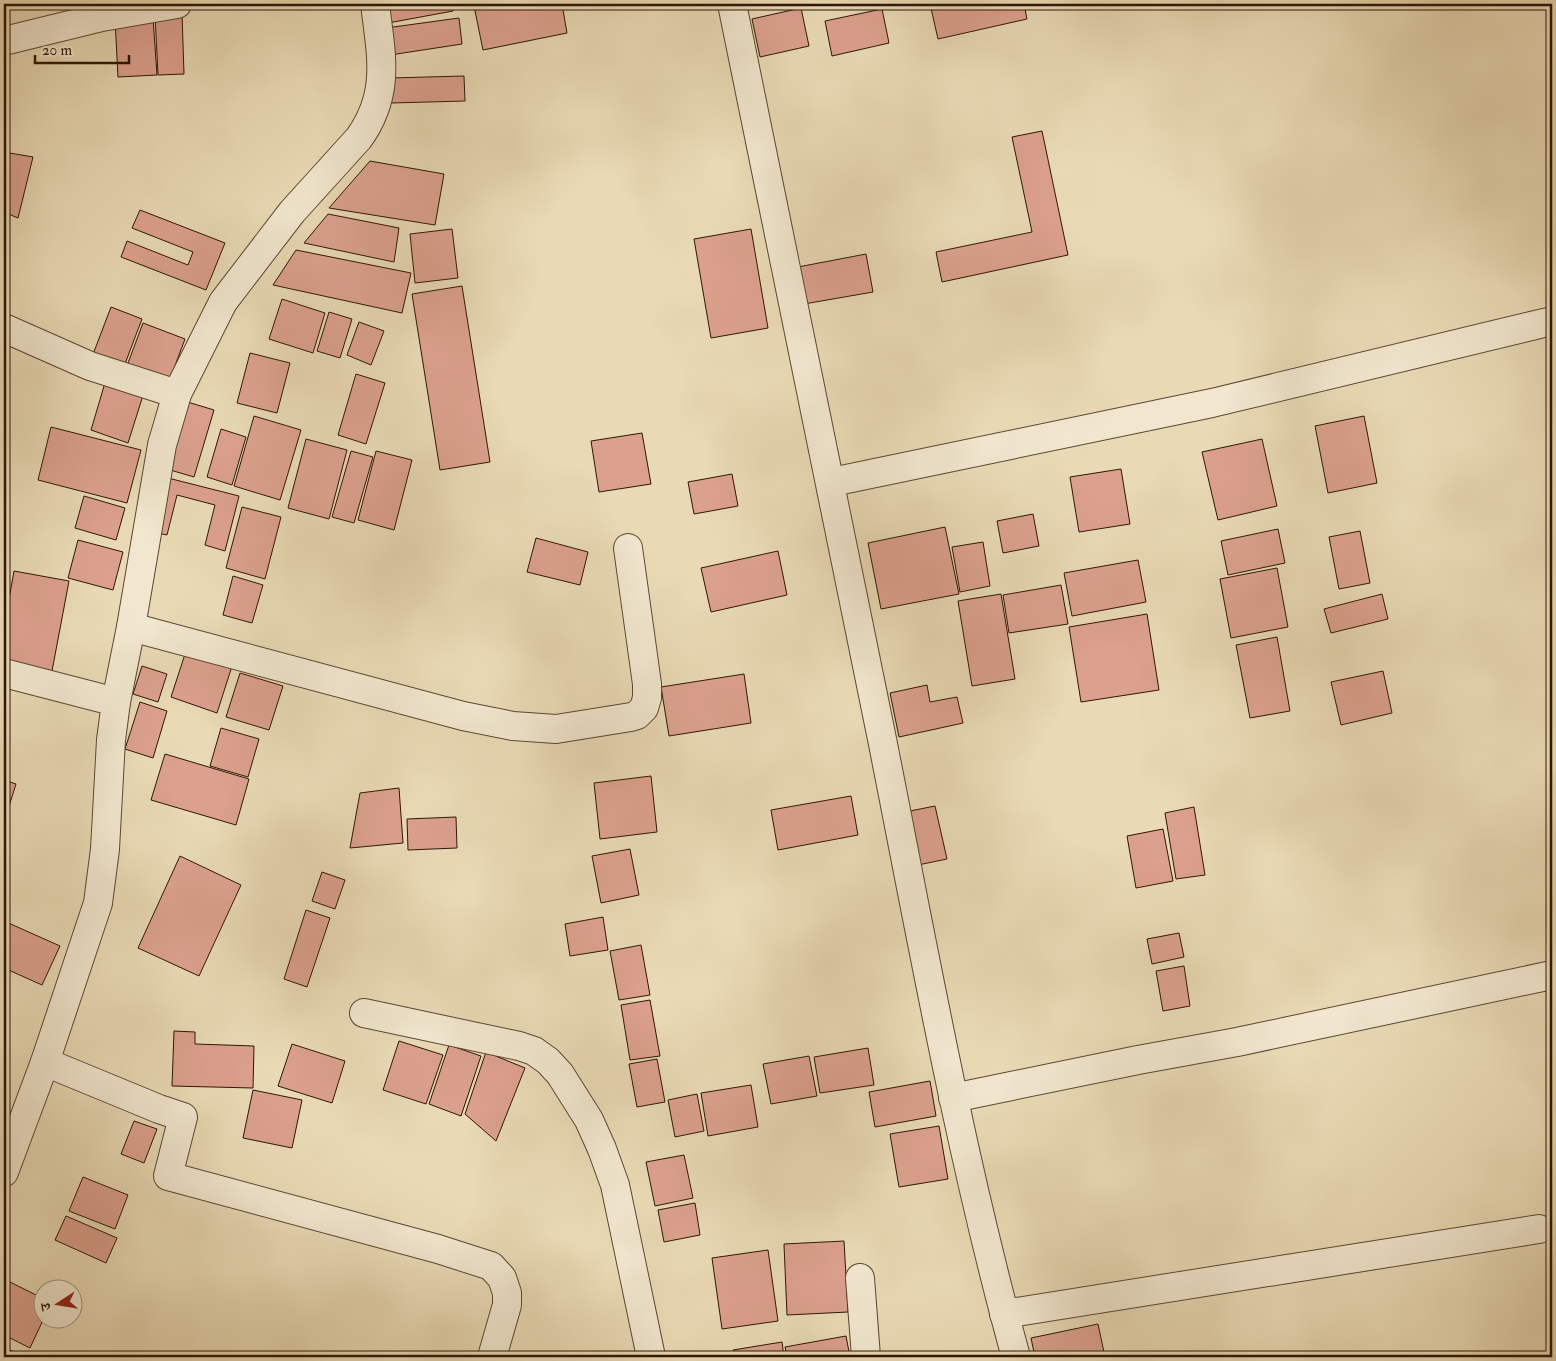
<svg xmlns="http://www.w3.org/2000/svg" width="1556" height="1361" font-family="'IM FELL Double Pica','Noto Serif Devanagari',serif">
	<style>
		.building { fill: #dca18e; stroke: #2e1507 }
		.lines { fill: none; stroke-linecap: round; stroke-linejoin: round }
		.minor-casing { stroke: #5d4632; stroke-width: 30 }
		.minor { stroke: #f1e7cf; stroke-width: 28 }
	</style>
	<rect width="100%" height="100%" fill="#e9dab5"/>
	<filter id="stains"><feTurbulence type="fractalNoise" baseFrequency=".004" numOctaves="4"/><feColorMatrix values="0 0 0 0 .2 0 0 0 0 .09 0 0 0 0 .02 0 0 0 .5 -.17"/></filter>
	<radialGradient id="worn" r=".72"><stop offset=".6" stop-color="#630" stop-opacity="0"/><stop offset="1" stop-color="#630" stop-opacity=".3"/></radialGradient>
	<g class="building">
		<polygon points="384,4 452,4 453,11 388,23"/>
		<polygon points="486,4 562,4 567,33 483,50 474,6"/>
		<polygon points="930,4 1024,4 1027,19 938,39"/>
		<polygon points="801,8 809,46 760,57 752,19"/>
		<polygon points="882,9 889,43 832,56 825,21"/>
		<polygon points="182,14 184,74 158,75 155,15"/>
		<polygon points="153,18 157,75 118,77 115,19"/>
		<polygon points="459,18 462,44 390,55 386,28"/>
		<polygon points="464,76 465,101 391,103 390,78"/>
		<polygon points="1042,131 1068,255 942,282 936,252 1032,232 1012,137"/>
		<polygon points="4,152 33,157 18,218 4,212"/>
		<polygon points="370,161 444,174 435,225 329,208"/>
		<polygon points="140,210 225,243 206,290 121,257 127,241 188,265 193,252 132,228"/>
		<polygon points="328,214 399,228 394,262 304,243"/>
		<polygon points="452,229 458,278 415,283 410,234"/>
		<polygon points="751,229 768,328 711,338 694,239"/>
		<polygon points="296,250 411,273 402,313 273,285"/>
		<polygon points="866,254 873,292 804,304 798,267"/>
		<polygon points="462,286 490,462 440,470 412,294"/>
		<polygon points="282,299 325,313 313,353 269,339"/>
		<polygon points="111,307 142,319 123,369 92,357"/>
		<polygon points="329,312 352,319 340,358 317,351"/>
		<polygon points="359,322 384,331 371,365 347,355"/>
		<polygon points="143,323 185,339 167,387 125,371"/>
		<polygon points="250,353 290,363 277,413 237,403"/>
		<polygon points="356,374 385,383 366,444 338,435"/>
		<polygon points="107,376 145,389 128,443 91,430"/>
		<polygon points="181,400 214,410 194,477 160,467"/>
		<polygon points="254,416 301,430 280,500 234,486"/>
		<polygon points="1364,416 1377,483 1328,493 1315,426"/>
		<polygon points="51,427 141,450 127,503 38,480"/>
		<polygon points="221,429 246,437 232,485 207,477"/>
		<polygon points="642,433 651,484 599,492 591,441"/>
		<polygon points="306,439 347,450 329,519 288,508"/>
		<polygon points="1262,439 1277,506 1218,520 1202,452"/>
		<polygon points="351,451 373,457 354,523 332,517"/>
		<polygon points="376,451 412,460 394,530 358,520"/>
		<polygon points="1121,469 1130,524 1079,532 1070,477"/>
		<polygon points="732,474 738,506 694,514 688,482"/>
		<polygon points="168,478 239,496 225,551 205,545 215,505 177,495 167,535 153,532"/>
		<polygon points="84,496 125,508 116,540 75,528"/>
		<polygon points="242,507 281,517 265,579 226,568"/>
		<polygon points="1033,514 1039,546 1003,553 997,521"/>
		<polygon points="945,527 959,594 881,609 868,543"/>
		<polygon points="1278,529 1285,563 1228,575 1221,541"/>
		<polygon points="1360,531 1370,583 1339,589 1329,537"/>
		<polygon points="536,538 588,552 580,585 527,572"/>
		<polygon points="78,540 123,552 113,590 68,578"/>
		<polygon points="983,542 990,586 960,592 952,547"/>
		<polygon points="778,551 787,595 711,612 701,568"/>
		<polygon points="1138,560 1146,602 1072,616 1064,573"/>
		<polygon points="1277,568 1288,627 1231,638 1220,579"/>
		<polygon points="14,571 69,581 52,671 4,662 4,627"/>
		<polygon points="233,576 263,585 252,623 223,615"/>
		<polygon points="1061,585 1068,624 1009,633 1003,595"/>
		<polygon points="1001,594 1015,679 972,686 958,601"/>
		<polygon points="1382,594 1388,619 1331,633 1324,609"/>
		<polygon points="1147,614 1159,690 1081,702 1069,627"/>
		<polygon points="1277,637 1290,711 1250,718 1236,645"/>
		<polygon points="187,648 233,663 217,713 171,697"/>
		<polygon points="142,666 167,674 158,702 133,694"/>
		<polygon points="1383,671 1392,713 1341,725 1331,682"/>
		<polygon points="240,673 283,686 269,730 226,717"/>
		<polygon points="744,674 751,723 669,736 661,687"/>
		<polygon points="927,685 930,702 957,697 963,723 899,737 890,693"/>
		<polygon points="140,702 167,711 153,758 125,749"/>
		<polygon points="221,728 259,739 248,777 210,766"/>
		<polygon points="165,754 249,779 236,825 151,800"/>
		<polygon points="651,776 657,832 600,839 594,783"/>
		<polygon points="4,780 16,784 4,822"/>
		<polygon points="399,788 403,843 350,848 360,793"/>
		<polygon points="851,796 858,835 778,850 771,810"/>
		<polygon points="935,806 947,859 918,865 905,812"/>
		<polygon points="1194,807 1205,875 1176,879 1165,813"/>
		<polygon points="456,817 457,848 408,850 407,819"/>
		<polygon points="1163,829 1173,881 1136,888 1127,836"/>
		<polygon points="630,849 639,895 601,903 592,856"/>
		<polygon points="180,856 241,885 199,976 138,948"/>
		<polygon points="322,872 345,880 335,909 312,901"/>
		<polygon points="306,910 330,918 307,987 284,979"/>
		<polygon points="603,917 608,950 570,956 565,924"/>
		<polygon points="4,921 60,946 42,985 4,968"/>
		<polygon points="1179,933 1184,957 1152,964 1147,939"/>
		<polygon points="641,945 650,995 619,1000 610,951"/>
		<polygon points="1184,966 1190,1006 1163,1011 1156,971"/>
		<polygon points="650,1000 660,1056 630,1060 621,1005"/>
		<polygon points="174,1031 195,1032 195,1044 254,1046 253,1088 172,1086"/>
		<polygon points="399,1041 443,1055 426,1104 383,1090"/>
		<polygon points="292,1044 345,1061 332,1103 278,1086"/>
		<polygon points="449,1045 481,1056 461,1116 429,1104"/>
		<polygon points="868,1048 874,1085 820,1093 814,1057"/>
		<polygon points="486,1052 525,1068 496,1141 465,1114"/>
		<polygon points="809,1056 817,1096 771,1104 763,1064"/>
		<polygon points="657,1059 665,1102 637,1107 629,1064"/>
		<polygon points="930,1081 936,1116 875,1127 869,1092"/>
		<polygon points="751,1085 758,1127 708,1136 701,1093"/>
		<polygon points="253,1090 302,1100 292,1148 243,1138"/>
		<polygon points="697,1094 704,1131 675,1137 668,1100"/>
		<polygon points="134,1121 157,1129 144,1163 121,1154"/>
		<polygon points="939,1126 948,1179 899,1187 890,1134"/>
		<polygon points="684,1155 693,1198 655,1206 646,1162"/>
		<polygon points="83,1177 128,1195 115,1229 69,1211"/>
		<polygon points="695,1203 700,1235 664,1242 658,1210"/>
		<polygon points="66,1216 117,1238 106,1263 55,1240"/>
		<polygon points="844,1241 848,1312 787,1315 784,1244"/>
		<polygon points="768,1250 778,1321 722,1329 712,1258"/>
		<polygon points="4,1279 42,1298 42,1318 44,1318 30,1348 4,1335"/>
		<polygon points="1098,1324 1105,1357 1035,1357 1031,1338"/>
		<polygon points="846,1336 850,1357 787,1357 785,1347"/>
		<polygon points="782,1342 784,1357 734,1357 733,1350"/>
		<polygon points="4,1348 28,1357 4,1357"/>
	</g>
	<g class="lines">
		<g class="minor-casing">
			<g id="minor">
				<path d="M732,4C784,249 834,494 882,739C923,946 960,1154 1016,1357"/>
				<polyline points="4,41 102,17 177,4"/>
				<polyline points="4,328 90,366 177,394"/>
				<polyline points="832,482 1212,403 1552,321"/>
				<polyline points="131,627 463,716 513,726 556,729 631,717 637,715 644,708 647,698 647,684 628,548"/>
				<polyline points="4,673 116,702"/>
				<polyline points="364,1013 519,1046 534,1051 548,1061 560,1074 589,1120 602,1149 615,1185 651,1357"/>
				<polyline points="45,1062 159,1109 183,1117 168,1176 438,1249 491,1266 502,1278 507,1293 507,1305 492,1357"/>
				<polyline points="953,1098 1138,1060 1237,1042 1552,975"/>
				<path d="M4,1172L45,1062L98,903L105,849L111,740L116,702L131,627L162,445L177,394L223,302L292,212L359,138C391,93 381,55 375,4"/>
				<polyline points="860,1278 866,1357"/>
				<polyline points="1004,1314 1539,1229"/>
			</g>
		</g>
		<use href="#minor" class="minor"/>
	</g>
	<rect width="1556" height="1361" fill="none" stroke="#e9dab5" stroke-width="20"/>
	<rect x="5" y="5" width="1546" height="1351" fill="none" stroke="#2e1507" stroke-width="2.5"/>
	<rect x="10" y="10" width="1536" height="1341" fill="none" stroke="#2e1507"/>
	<g transform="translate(58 1304) rotate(258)"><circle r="24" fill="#f1e7cf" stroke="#a3937f"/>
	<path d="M0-4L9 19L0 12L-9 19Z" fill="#8f2418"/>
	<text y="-8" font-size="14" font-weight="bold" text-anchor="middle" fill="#2e1507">उ</text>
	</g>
	<path d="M35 55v8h94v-8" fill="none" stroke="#2e1507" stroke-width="2.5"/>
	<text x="42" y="55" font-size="15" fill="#2e1507" stroke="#f1e7cf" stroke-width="4" paint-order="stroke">20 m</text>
	<rect width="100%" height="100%" filter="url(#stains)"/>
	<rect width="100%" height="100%" fill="url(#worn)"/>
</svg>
